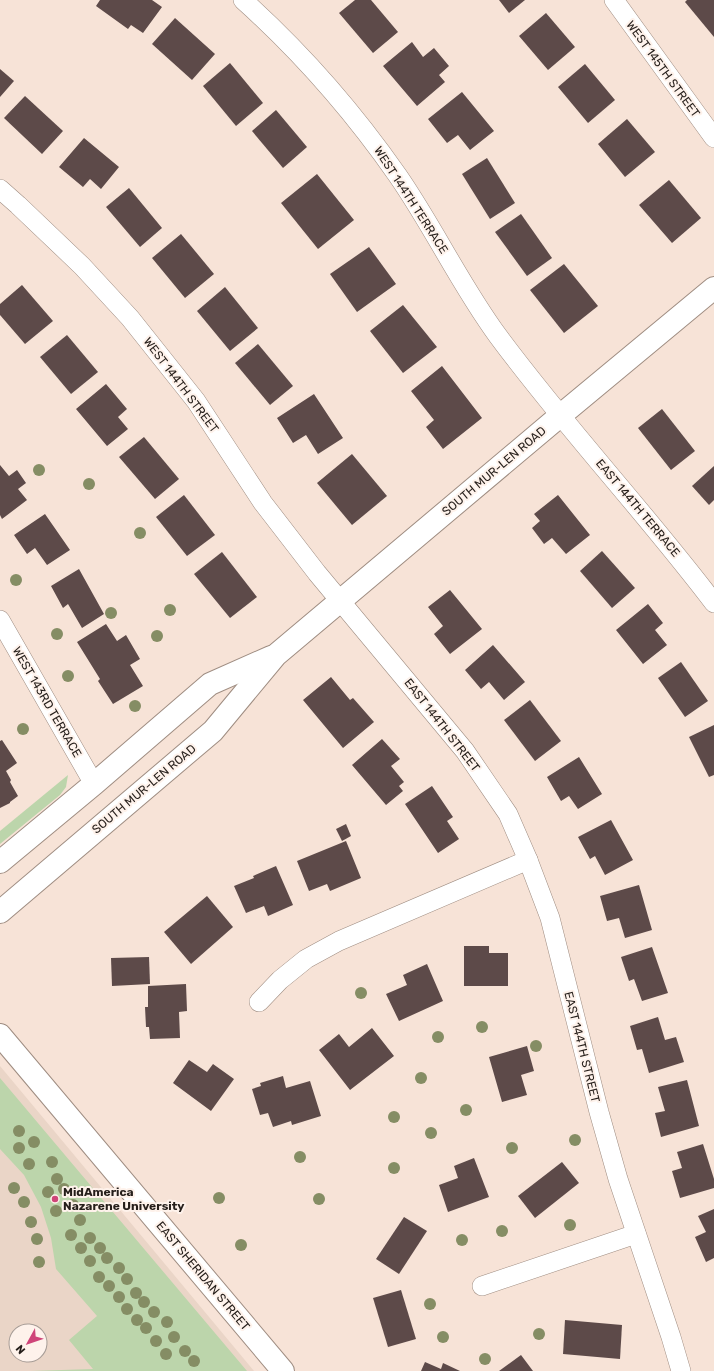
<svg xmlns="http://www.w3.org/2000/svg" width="714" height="1371" font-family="Rubik,sans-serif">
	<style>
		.education { fill: #ead5c7; fill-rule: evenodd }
		.green { fill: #bcd5ab }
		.building { fill: #5d4a49 }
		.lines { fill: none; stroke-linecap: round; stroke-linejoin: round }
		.street-casing { stroke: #9f8d82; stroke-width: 20 }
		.secondary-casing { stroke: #9f8d82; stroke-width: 24 }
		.street { stroke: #fff; stroke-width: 19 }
		.secondary { stroke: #fff; stroke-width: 22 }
		.tree { fill: #858d64 }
		.poi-dot { fill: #cf4478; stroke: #fef2eb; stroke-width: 1.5 }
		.labels { text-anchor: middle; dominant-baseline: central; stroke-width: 4; stroke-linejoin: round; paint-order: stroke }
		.street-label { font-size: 12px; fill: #251e1a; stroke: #fef2eb }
		.poi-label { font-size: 12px; font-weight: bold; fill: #251e1a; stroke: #fef2eb; text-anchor: start }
	</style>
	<rect width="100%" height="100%" fill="#f7e3d7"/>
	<path class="education" d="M0,1066L254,1371H0ZM16,1331H40V1355H16Z"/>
	<g class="green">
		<polygon points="68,775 66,787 60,795 0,844 0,831"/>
		<polygon points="0,1078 247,1371 30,1371 93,1369 69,1340 97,1316 56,1269 51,1238 41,1207 24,1175 0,1149"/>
	</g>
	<g class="building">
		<polygon points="100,0 152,0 162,7 143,33 131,25 128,29 96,6"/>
		<polygon points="355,0 371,0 398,32 373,53 339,13"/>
		<polygon points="499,0 525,0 509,13"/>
		<polygon points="687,0 714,0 714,37 685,2"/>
		<polygon points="546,13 575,47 548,70 519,36"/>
		<polygon points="175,18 215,54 192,80 152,44"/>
		<polygon points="412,42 423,57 434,48 449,66 439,75 445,82 417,106 383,66"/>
		<polygon points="230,63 263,103 236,126 203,86"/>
		<polygon points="585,64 615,100 588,123 558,87"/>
		<polygon points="0,69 14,81 0,97"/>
		<polygon points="462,92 494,131 470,150 458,135 447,143 428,119"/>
		<polygon points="25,96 63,131 42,154 4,118"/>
		<polygon points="276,110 307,147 283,168 252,131"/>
		<polygon points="627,119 655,152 625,177 598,144"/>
		<polygon points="84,138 119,167 101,189 90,179 83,187 59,167"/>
		<polygon points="487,158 515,203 490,219 462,174"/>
		<polygon points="317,174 354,220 318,249 281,203"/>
		<polygon points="669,180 701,218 672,243 639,205"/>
		<polygon points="129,188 162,228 140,247 106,207"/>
		<polygon points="521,214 552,258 527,276 495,232"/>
		<polygon points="181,234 214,274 185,298 152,258"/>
		<polygon points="369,247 396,284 357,312 330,274"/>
		<polygon points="564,264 598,306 564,333 530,290"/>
		<polygon points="22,285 53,321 25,344 0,315 0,304"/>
		<polygon points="225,287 258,328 230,351 197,311"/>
		<polygon points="403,305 437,347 403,373 370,331"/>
		<polygon points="67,335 98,372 71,394 40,357"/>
		<polygon points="258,344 293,386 270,405 235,363"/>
		<polygon points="442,366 482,418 443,449 426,427 434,420 411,391"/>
		<polygon points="106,384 127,409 118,417 128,429 107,446 76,409"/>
		<polygon points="314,394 343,438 318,454 306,435 293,443 277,418"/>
		<polygon points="662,409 695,451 671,470 638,428"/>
		<polygon points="144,437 179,479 155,499 119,457"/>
		<polygon points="352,454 387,496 352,525 317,483"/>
		<polygon points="0,465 9,476 17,470 26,483 18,489 27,500 2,519 0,515"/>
		<polygon points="714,466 714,500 709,505 692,486"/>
		<polygon points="184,495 215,535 187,556 156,517"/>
		<polygon points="558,495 590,535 566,554 552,538 544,544 532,528 540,521 534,514"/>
		<polygon points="45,514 70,550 47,565 35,548 27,554 14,535"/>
		<polygon points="602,551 635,588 612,608 580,571"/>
		<polygon points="222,552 257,597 230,618 194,574"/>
		<polygon points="79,569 104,614 82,628 68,604 63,608 51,586"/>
		<polygon points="450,590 482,629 450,654 434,634 443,626 428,607"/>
		<polygon points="648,604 663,623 655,630 667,645 643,664 616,630"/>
		<polygon points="106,624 117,641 126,635 140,659 130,665 143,686 113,704 98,681 100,679 77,642"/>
		<polygon points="493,645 525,682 504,700 489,682 481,689 465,670"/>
		<polygon points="681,662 708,701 685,717 658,678"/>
		<polygon points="331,677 350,700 353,698 374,722 343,748 303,700"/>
		<polygon points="530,700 561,741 535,761 504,720"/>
		<polygon points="714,725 714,775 709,777 689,737"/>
		<polygon points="382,739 400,759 391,766 404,782 399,786 403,791 386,805 352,765"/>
		<polygon points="2,740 17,763 6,771 11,780 10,782 18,796 10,802 10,803 0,808 0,741"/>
		<polygon points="579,757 602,794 578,809 569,796 561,801 547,777"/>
		<polygon points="432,786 453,817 447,821 459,839 438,853 405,804"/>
		<polygon points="611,820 633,860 605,875 595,856 590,859 578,837"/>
		<polygon points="346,824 351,836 342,841 336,829"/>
		<polygon points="346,841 361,878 330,891 327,884 309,891 297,861"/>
		<polygon points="276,866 293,905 268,916 264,906 246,913 234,886 254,878 253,876"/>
		<polygon points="639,885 652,930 625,938 619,918 607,921 600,896"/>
		<polygon points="207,896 233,927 191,964 164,932"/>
		<polygon points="464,946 489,946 489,953 508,953 508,986 464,986"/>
		<polygon points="652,947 668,993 642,1001 634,979 629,981 621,957"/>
		<polygon points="149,957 150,984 112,986 111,958"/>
		<polygon points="427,964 443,1001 399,1021 386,994 407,985 403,975"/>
		<polygon points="186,984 187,1011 179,1012 180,1038 150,1039 149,1027 146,1027 145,1007 148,1007 148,986"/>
		<polygon points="658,1017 665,1040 676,1037 684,1062 649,1073 642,1049 637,1050 630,1026"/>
		<polygon points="372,1028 394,1056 350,1090 319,1050 339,1034 349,1047"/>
		<polygon points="527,1046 534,1071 521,1075 527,1095 502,1102 489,1057"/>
		<polygon points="189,1060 207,1072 213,1064 234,1079 211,1111 173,1083"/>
		<polygon points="283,1076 286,1088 310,1081 321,1116 292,1125 291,1121 273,1127 268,1113 260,1115 252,1089 261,1086 260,1083"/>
		<polygon points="687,1080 699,1126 661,1137 655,1113 665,1111 658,1087"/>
		<polygon points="703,1144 714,1179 714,1188 680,1198 672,1171 682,1168 677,1152"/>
		<polygon points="474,1158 489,1197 448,1212 439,1185 458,1178 454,1166"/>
		<polygon points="562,1162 579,1183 535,1218 518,1196"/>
		<polygon points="714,1209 714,1258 706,1262 695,1237 706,1232 698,1216"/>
		<polygon points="404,1217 427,1231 399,1274 376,1259"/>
		<polygon points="401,1290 416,1339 388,1347 373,1298"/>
		<polygon points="565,1320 622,1325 620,1359 563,1354"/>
		<polygon points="521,1355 533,1371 499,1371"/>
		<polygon points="425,1362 441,1369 443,1363 460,1371 421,1371"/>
	</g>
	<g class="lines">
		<g class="street-casing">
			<g id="street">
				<path d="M243,0C303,54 352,110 398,176C434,228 461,286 498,336C566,428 645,512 714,603"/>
				<polyline points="614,0 714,138"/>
				<polyline points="0,189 18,205 82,266 130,318 196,401 263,503 317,573 465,751 508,814 528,860 550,918 599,1112 618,1179 671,1337 681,1371"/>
				<polyline points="0,620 94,784"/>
				<polyline points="259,1002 280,980 306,959 339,941 528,860"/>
				<polyline points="482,1286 636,1234"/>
			</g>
		</g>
		<g class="secondary-casing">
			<g id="secondary">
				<polyline points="0,862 94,784 210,684 271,657"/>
				<polyline points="0,912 213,731 276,655 561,415 714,288"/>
				<polyline points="0,1035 283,1371"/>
			</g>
		</g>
		<use href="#street" class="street"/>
		<use href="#secondary" class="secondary"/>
	</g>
	<g class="tree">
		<circle cx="39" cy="470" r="6"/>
		<circle cx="89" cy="484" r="6"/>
		<circle cx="140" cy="533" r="6"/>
		<circle cx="16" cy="580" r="6"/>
		<circle cx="170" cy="610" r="6"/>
		<circle cx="111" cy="613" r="6"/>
		<circle cx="57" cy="634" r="6"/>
		<circle cx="157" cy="636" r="6"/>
		<circle cx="68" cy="676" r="6"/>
		<circle cx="135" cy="706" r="6"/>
		<circle cx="23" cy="729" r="6"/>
		<circle cx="361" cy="993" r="6"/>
		<circle cx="482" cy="1027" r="6"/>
		<circle cx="438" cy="1037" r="6"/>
		<circle cx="536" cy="1046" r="6"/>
		<circle cx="421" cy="1078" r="6"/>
		<circle cx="466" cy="1110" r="6"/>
		<circle cx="394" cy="1117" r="6"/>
		<circle cx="19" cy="1131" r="6"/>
		<circle cx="431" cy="1133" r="6"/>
		<circle cx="575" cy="1140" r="6"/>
		<circle cx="34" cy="1142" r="6"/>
		<circle cx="19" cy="1148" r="6"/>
		<circle cx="512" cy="1148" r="6"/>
		<circle cx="300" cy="1157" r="6"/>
		<circle cx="52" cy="1162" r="6"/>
		<circle cx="29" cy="1164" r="6"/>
		<circle cx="394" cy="1168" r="6"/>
		<circle cx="57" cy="1179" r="6"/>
		<circle cx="14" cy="1188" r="6"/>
		<circle cx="64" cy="1189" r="6"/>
		<circle cx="48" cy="1192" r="6"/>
		<circle cx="219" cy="1198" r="6"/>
		<circle cx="319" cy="1199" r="6"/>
		<circle cx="24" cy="1202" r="6"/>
		<circle cx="73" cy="1205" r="6"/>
		<circle cx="56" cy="1211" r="6"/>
		<circle cx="80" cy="1220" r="6"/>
		<circle cx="31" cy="1222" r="6"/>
		<circle cx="570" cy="1225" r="6"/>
		<circle cx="502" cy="1231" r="6"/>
		<circle cx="71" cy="1235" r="6"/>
		<circle cx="90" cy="1238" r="6"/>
		<circle cx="37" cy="1239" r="6"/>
		<circle cx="462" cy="1240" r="6"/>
		<circle cx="241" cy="1245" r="6"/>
		<circle cx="81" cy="1248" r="6"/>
		<circle cx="100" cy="1248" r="6"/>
		<circle cx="107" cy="1258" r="6"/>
		<circle cx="90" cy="1261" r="6"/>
		<circle cx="39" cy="1262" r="6"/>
		<circle cx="119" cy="1268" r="6"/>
		<circle cx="99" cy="1277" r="6"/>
		<circle cx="127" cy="1279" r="6"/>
		<circle cx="109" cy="1286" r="6"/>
		<circle cx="136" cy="1293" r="6"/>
		<circle cx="119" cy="1297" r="6"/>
		<circle cx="144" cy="1302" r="6"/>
		<circle cx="430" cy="1304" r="6"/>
		<circle cx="127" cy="1309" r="6"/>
		<circle cx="154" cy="1312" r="6"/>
		<circle cx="137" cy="1320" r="6"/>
		<circle cx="167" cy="1322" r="6"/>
		<circle cx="146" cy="1328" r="6"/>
		<circle cx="539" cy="1334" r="6"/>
		<circle cx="174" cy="1337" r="6"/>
		<circle cx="443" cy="1337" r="6"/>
		<circle cx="156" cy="1341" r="6"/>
		<circle cx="185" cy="1351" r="6"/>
		<circle cx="166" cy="1354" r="6"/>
		<circle cx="485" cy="1359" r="6"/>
		<circle cx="194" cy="1361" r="6"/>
	</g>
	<circle class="poi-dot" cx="55" cy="1199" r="4"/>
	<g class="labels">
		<g class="street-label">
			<text transform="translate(663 69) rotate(54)">WEST 145TH STREET</text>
			<text transform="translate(411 200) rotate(57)">WEST 144TH TERRACE</text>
			<text transform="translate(181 385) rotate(53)">WEST 144TH STREET</text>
			<text transform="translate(494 471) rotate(-40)">SOUTH MUR-LEN ROAD</text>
			<text transform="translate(638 508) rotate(50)">EAST 144TH TERRACE</text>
			<text transform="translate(47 702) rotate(60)">WEST 143RD TERRACE</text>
			<text transform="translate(442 725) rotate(52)">EAST 144TH STREET</text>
			<text transform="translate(144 789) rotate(-40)">SOUTH MUR-LEN ROAD</text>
			<text transform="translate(582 1047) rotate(76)">EAST 144TH STREET</text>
			<text transform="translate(203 1276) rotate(50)">EAST SHERIDAN STREET</text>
		</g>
		<g class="poi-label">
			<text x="63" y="1192">MidAmerica<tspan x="63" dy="14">Nazarene University</tspan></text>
		</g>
	</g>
	<g transform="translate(28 1343) rotate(230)"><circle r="19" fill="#fef2eb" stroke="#a79d97"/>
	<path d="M0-3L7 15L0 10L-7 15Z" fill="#cf4478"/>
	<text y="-6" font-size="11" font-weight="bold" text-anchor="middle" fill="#251e1a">N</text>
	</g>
</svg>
